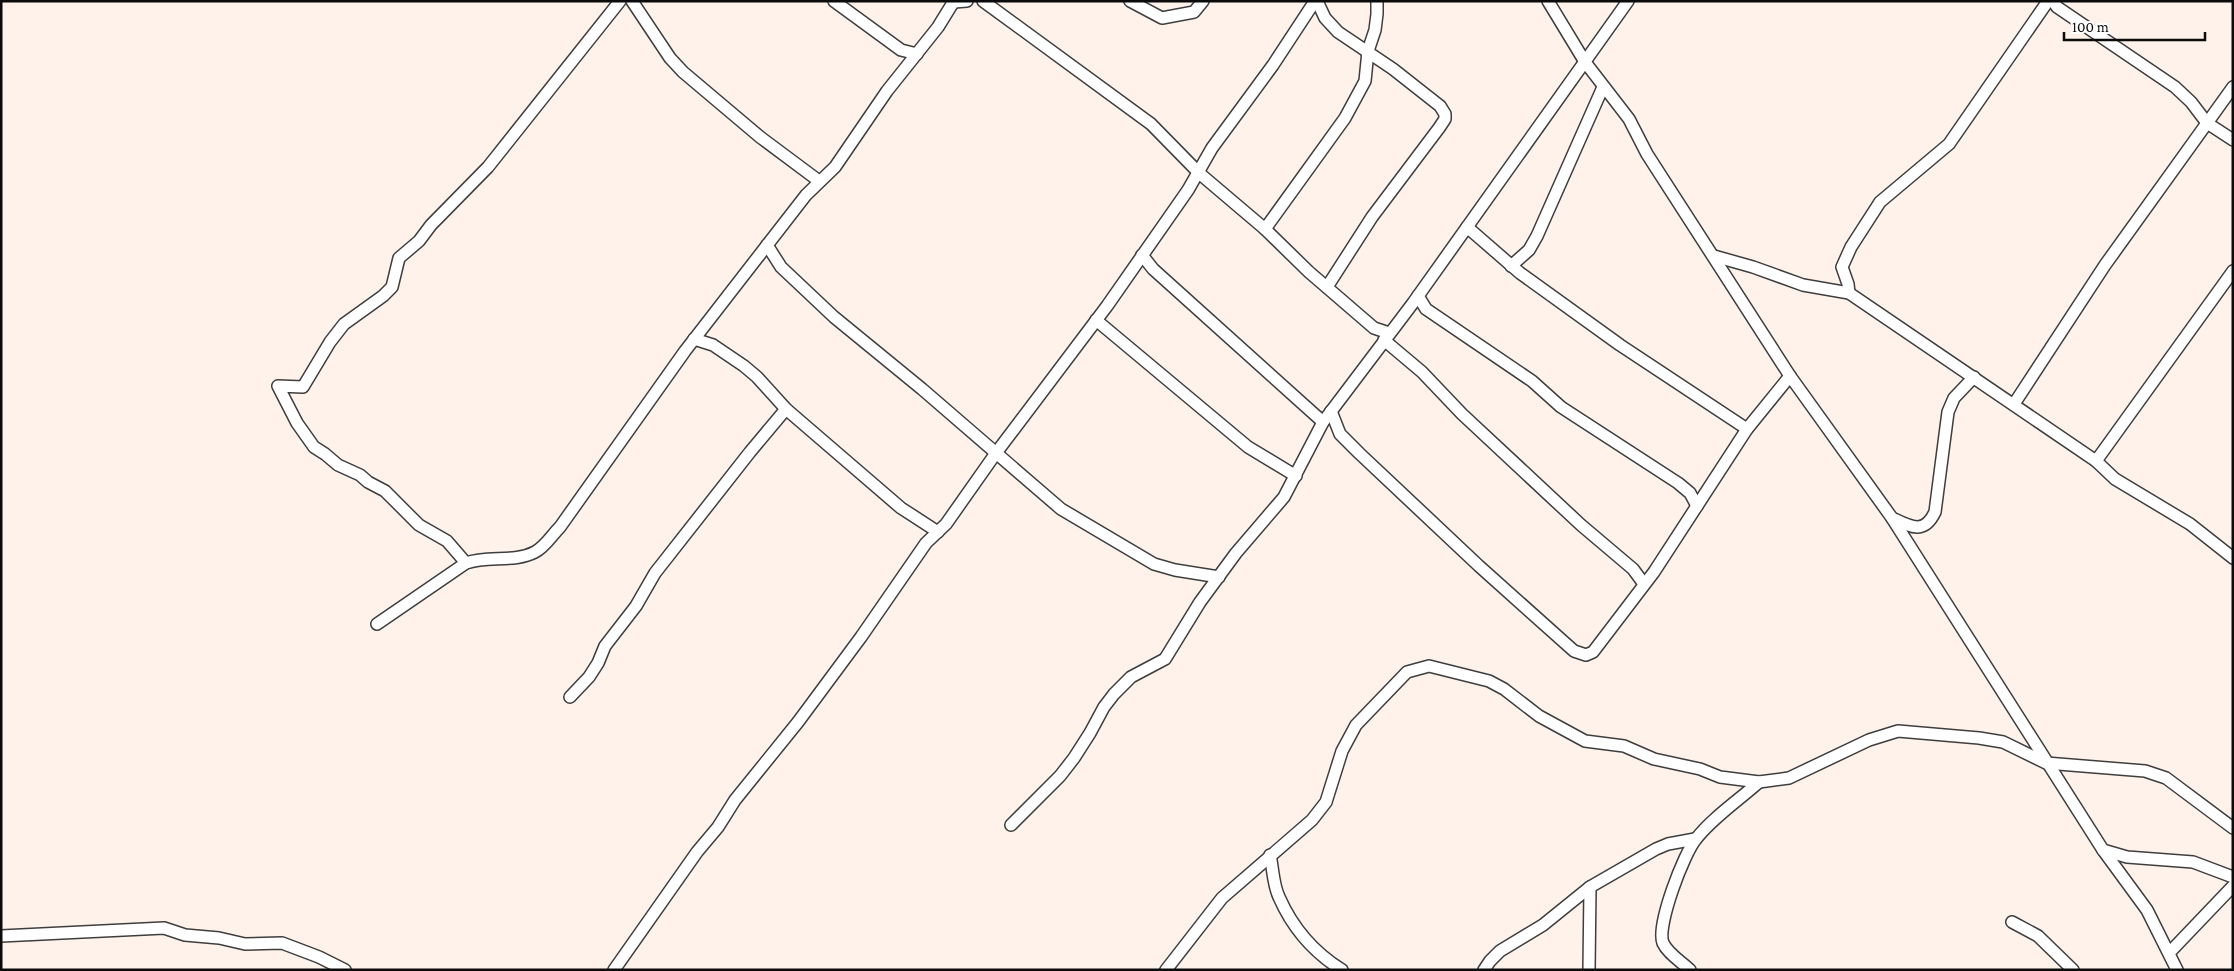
<svg xmlns="http://www.w3.org/2000/svg" width="2234" height="971" font-family="'Crimson Pro',serif">
	<style>
		.lines { fill: none; stroke-linecap: round; stroke-linejoin: round }
		.minor-casing { stroke: #3e3e3e; stroke-width: 14 }
		.minor { stroke: #fff; stroke-width: 11 }
	</style>
	<rect width="100%" height="100%" fill="#fff2ea"/>
	<g class="lines">
		<g class="minor-casing">
			<g id="minor">
				<polyline points="632,1 670,58 683,72 760,137 819,181"/>
				<polyline points="834,1 901,50 917,54"/>
				<polyline points="983,1 1151,124 1199,173 1265,229 1309,272 1374,328 1389,333"/>
				<polyline points="1130,1 1162,18 1194,12 1203,1"/>
				<polyline points="1317,1 1325,18 1338,32 1393,69 1440,106 1445,114 1445,119 1439,128 1372,217 1327,287"/>
				<polyline points="1548,1 1585,62 1629,119 1647,154 1790,376 1892,518 2103,850 2147,910 2177,970"/>
				<polyline points="2053,1 2057,7 2175,87 2191,102 2207,123 2233,140"/>
				<polyline points="954,2 967,1"/>
				<polyline points="1467,227 1520,273 1620,345 1747,429"/>
				<polyline points="1265,229 1345,118 1365,81 1368,51 1375,30 1377,14 1377,1"/>
				<polyline points="767,245 781,267 834,317 922,389 1061,509 1154,564 1175,570 1219,577"/>
				<polyline points="1142,255 1153,269 1323,422"/>
				<polyline points="1714,256 1753,267 1803,285 1849,293 2096,461 2115,479 2190,524 2233,558"/>
				<polyline points="1511,266 1529,250 1537,236 1603,87"/>
				<polyline points="1849,293 1848,284 1842,267 1851,247 1880,202 1949,144 2048,1"/>
				<polyline points="1418,296 1426,309 1532,381 1561,407 1678,483 1690,493 1697,506"/>
				<polyline points="1096,320 1248,447 1296,476"/>
				<polyline points="694,339 713,345 744,366 757,377 786,409 901,508 938,532"/>
				<polyline points="1384,340 1422,372 1462,414 1581,525 1633,569 1644,584"/>
				<polyline points="2014,404 2105,265 2233,87"/>
				<polyline points="1331,411 1340,434 1359,453 1479,566 1574,651 1586,655 1593,652 1654,572 1747,429 1790,376"/>
				<polyline points="2096,461 2233,271"/>
				<path d="M1892,518C1911,527 1924,535 1935,512L1948,412L1954,398L1974,377"/>
				<polyline points="466,563 447,541 419,525 385,491 368,482 360,475 338,465 325,454 314,447 297,423 278,386 303,387 330,342 344,324 383,296 392,287 399,258 419,241 431,225 488,167 620,1"/>
				<path d="M377,624L466,563C488,555 514,563 535,552C545,547 552,535 560,527L685,351L806,195L835,167L887,91L938,27L954,1"/>
				<polyline points="570,697 589,677 598,663 605,646 636,606 655,573 750,452 786,409"/>
				<polyline points="1011,825 1060,776 1074,758 1090,733 1104,707 1114,694 1131,677 1165,659 1200,602 1236,553 1284,497 1323,422 1413,303 1628,1"/>
				<polyline points="2103,850 2127,857 2193,862 2233,877"/>
				<path d="M1270,855C1273,868 1273,885 1279,897C1293,929 1313,952 1342,970"/>
				<polyline points="2012,922 2038,936 2073,970"/>
				<polyline points="1,936 164,928 185,935 219,938 245,944 282,943 319,957 345,970"/>
				<polyline points="2170,952 2233,886"/>
				<polyline points="614,970 697,852 718,827 735,800 798,722 861,637 926,543 946,524 996,453 1107,306 1188,190 1212,148 1273,65 1315,1"/>
				<polyline points="1166,970 1222,898 1312,820 1326,802 1342,751 1356,725 1407,672 1429,666 1489,681 1504,689 1539,716 1585,741 1624,746 1654,759 1700,769 1720,777 1759,782 1789,778 1869,740 1898,731 1979,738 2003,742 2046,763 2145,771 2166,778 2233,828"/>
				<polyline points="1484,970 1490,961 1500,951 1543,925 1590,887 1656,849 1668,844 1695,839"/>
				<polyline points="1589,970 1590,887"/>
				<path d="M1690,970C1682,962 1668,954 1663,943C1656,926 1684,853 1696,839C1712,818 1739,800 1759,782"/>
			</g>
		</g>
		<use href="#minor" class="minor"/>
	</g>
	<rect width="2234" height="971" fill="none" stroke="#0b0b0b" stroke-width="5"/>
	<path d="M2064 32v8h141v-8" fill="none" stroke="#0b0b0b" stroke-width="2.5"/>
	<text x="2072" y="32" font-size="15" fill="#0b0b0b" stroke="#ffffff" stroke-width="4" paint-order="stroke">100 m</text>
</svg>
